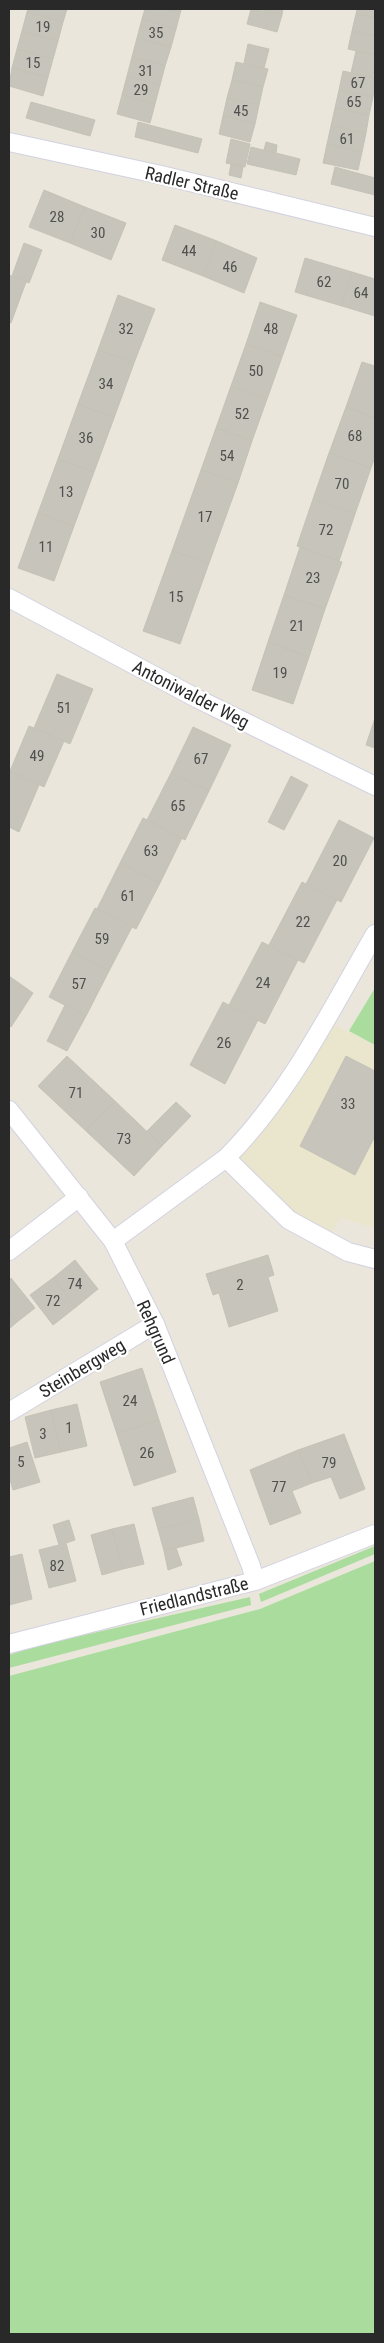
<svg xmlns="http://www.w3.org/2000/svg" width="384" height="2343" font-family="'Roboto Condensed',sans-serif">
	<style>
		.education { fill: #eae5cd }
		.green { fill: #a9dc9d }
		.building { fill: #c6c4bb; stroke: #c5c2b6 }
		.lines { fill: none; stroke-linecap: round; stroke-linejoin: round }
		.minor-casing { stroke: #d2d2e1; stroke-width: 20 }
		.minor { stroke: #fff; stroke-width: 18 }
		.labels { text-anchor: middle; dominant-baseline: central; stroke-width: 4.5; stroke-linejoin: round; paint-order: stroke }
		.number-label { font-size: 15px; fill: #50504e }
		.street-label { font-size: 18px; fill: #292929; stroke: #fff }
	</style>
	<rect width="100%" height="100%" fill="#eae6dc"/>
	<polygon class="education" points="333,1024 375,1045 375,1228 341,1218 331,1233 294,1214 236,1159"/>
	<g class="green">
		<polygon points="375,988 375,1045 349,1031"/>
		<polygon points="375,1546 375,1554 261,1602 259,1594"/>
		<polygon points="375,1561 375,2334 9,2334 9,1676 260,1609"/>
		<polygon points="250,1597 251,1605 9,1668 9,1655 41,1645"/>
	</g>
	<g class="building">
		<polygon points="28,9 67,9 63,22 27,12"/>
		<polygon points="145,9 181,10 176,29 142,19"/>
		<polygon points="251,9 282,15 277,32 247,24"/>
		<polygon points="258,9 283,9 282,15"/>
		<polygon points="357,9 375,9 375,18 356,14"/>
		<polygon points="27,12 63,22 58,41 22,31"/>
		<polygon points="356,14 375,18 375,36 352,31"/>
		<polygon points="142,19 176,29 171,47 137,38"/>
		<polygon points="22,31 58,41 53,59 17,49"/>
		<polygon points="352,31 375,36 375,55 348,49"/>
		<polygon points="137,38 171,47 165,66 132,57"/>
		<polygon points="248,44 269,49 264,68 244,63"/>
		<polygon points="17,49 53,59 48,77 12,68"/>
		<polygon points="356,51 375,55 373,78 351,73"/>
		<polygon points="132,57 165,66 160,85 127,76"/>
		<polygon points="236,62 268,69 263,87 232,80"/>
		<polygon points="12,68 48,77 43,96 9,86"/>
		<polygon points="343,71 375,78 373,97 339,90"/>
		<polygon points="127,76 160,85 155,104 122,95"/>
		<polygon points="232,80 263,87 259,105 227,98"/>
		<polygon points="339,90 373,97 369,115 335,108"/>
		<polygon points="122,95 155,104 150,123 117,114"/>
		<polygon points="227,98 259,105 255,124 223,116"/>
		<polygon points="31,102 95,120 90,136 26,118"/>
		<polygon points="335,108 369,115 366,133 331,126"/>
		<polygon points="223,116 255,124 250,142 219,134"/>
		<polygon points="138,122 202,139 198,153 135,137"/>
		<polygon points="331,126 366,133 362,152 327,144"/>
		<polygon points="231,139 250,144 245,167 226,163"/>
		<polygon points="266,142 277,145 276,153 264,150"/>
		<polygon points="327,144 362,152 358,170 323,163"/>
		<polygon points="251,147 300,159 296,175 247,164"/>
		<polygon points="231,164 243,167 241,178 229,175"/>
		<polygon points="335,167 375,178 375,195 331,184"/>
		<polygon points="44,190 85,207 70,243 29,227"/>
		<polygon points="85,207 126,223 111,260 70,243"/>
		<polygon points="175,225 217,241 203,276 162,260"/>
		<polygon points="217,241 257,258 244,293 203,276"/>
		<polygon points="24,243 42,250 29,283 12,276"/>
		<polygon points="305,258 352,272 342,306 295,292"/>
		<polygon points="352,272 375,279 375,316 342,306"/>
		<polygon points="9,275 26,282 11,323 9,322"/>
		<polygon points="118,295 155,309 134,363 98,350"/>
		<polygon points="260,302 297,315 282,357 246,344"/>
		<polygon points="246,344 282,357 267,399 231,386"/>
		<polygon points="98,350 134,363 114,418 78,404"/>
		<polygon points="362,362 375,366 375,418 346,407"/>
		<polygon points="231,386 267,399 252,441 216,428"/>
		<polygon points="78,404 114,418 94,472 58,459"/>
		<polygon points="346,407 375,418 375,457 371,468 329,453"/>
		<polygon points="216,428 252,441 238,483 201,470"/>
		<polygon points="329,453 371,468 355,514 313,499"/>
		<polygon points="58,459 94,472 74,526 38,513"/>
		<polygon points="201,470 238,483 209,563 172,551"/>
		<polygon points="313,499 355,514 339,561 297,546"/>
		<polygon points="38,513 74,526 54,581 18,568"/>
		<polygon points="300,547 342,562 325,609 284,595"/>
		<polygon points="172,551 209,563 180,644 143,631"/>
		<polygon points="284,595 325,609 309,657 268,642"/>
		<polygon points="268,642 309,657 293,704 252,690"/>
		<polygon points="57,674 93,689 70,744 34,728"/>
		<polygon points="375,718 375,748 366,745"/>
		<polygon points="29,726 64,741 44,787 10,771"/>
		<polygon points="193,727 231,745 209,791 171,773"/>
		<polygon points="9,771 39,785 19,832 9,827"/>
		<polygon points="171,773 209,791 185,840 147,820"/>
		<polygon points="291,776 308,785 284,830 268,822"/>
		<polygon points="143,818 182,838 160,883 120,863"/>
		<polygon points="339,820 374,838 341,902 306,884"/>
		<polygon points="120,863 160,883 136,929 97,909"/>
		<polygon points="302,882 337,900 304,963 269,945"/>
		<polygon points="95,908 132,927 109,971 72,952"/>
		<polygon points="262,942 298,960 265,1024 229,1005"/>
		<polygon points="72,952 109,971 86,1016 49,997"/>
		<polygon points="9,976 33,993 11,1027 9,1025"/>
		<polygon points="223,1002 258,1020 225,1084 190,1065"/>
		<polygon points="65,1005 86,1016 67,1051 47,1041"/>
		<polygon points="67,1056 115,1101 86,1131 38,1086"/>
		<polygon points="346,1056 375,1071 375,1136 355,1175 300,1146"/>
		<polygon points="115,1101 162,1146 134,1176 86,1131"/>
		<polygon points="176,1102 191,1116 162,1146 147,1131"/>
		<polygon points="268,1255 274,1275 268,1277 278,1311 229,1327 219,1293 213,1295 206,1274"/>
		<polygon points="75,1260 98,1289 76,1307 53,1278"/>
		<polygon points="11,1278 35,1308 17,1322 9,1312 9,1280"/>
		<polygon points="53,1278 76,1307 53,1325 30,1295"/>
		<polygon points="9,1312 17,1322 9,1329"/>
		<polygon points="142,1368 159,1420 117,1434 100,1382"/>
		<polygon points="77,1404 87,1446 61,1452 51,1410"/>
		<polygon points="51,1410 61,1452 35,1458 25,1417"/>
		<polygon points="159,1420 176,1472 134,1486 117,1434"/>
		<polygon points="344,1434 365,1489 340,1499 331,1477 312,1483 298,1450"/>
		<polygon points="27,1442 40,1482 13,1490 9,1476 9,1448"/>
		<polygon points="298,1450 312,1483 292,1491 301,1513 270,1525 250,1470"/>
		<polygon points="193,1497 199,1519 158,1529 152,1508"/>
		<polygon points="199,1519 204,1541 164,1551 158,1529"/>
		<polygon points="69,1520 75,1540 66,1543 76,1581 49,1588 39,1550 59,1545 53,1525"/>
		<polygon points="134,1524 144,1564 123,1569 112,1529"/>
		<polygon points="112,1529 123,1569 102,1575 91,1535"/>
		<polygon points="176,1548 182,1565 168,1570 164,1551"/>
		<polygon points="22,1554 32,1599 9,1605 9,1557"/>
	</g>
	<g class="lines">
		<g class="minor-casing">
			<g id="minor">
				<polyline points="9,142 161,175 375,227"/>
				<polyline points="9,598 198,699 375,786"/>
				<polyline points="9,1110 113,1241 155,1324 251,1566 255,1581"/>
				<polyline points="226,1158 289,1220 348,1252 375,1259"/>
				<path d="M113,1241L226,1158C290,1094 330,1011 375,934"/>
				<polyline points="9,1251 79,1197"/>
				<polyline points="9,1412 155,1324"/>
				<polyline points="9,1644 255,1581 375,1534"/>
			</g>
		</g>
		<use href="#minor" class="minor"/>
	</g>
	<g class="labels">
		<g class="number-label">
			<text x="43" y="27">19</text>
			<text x="156" y="33">35</text>
			<text x="33" y="63">15</text>
			<text x="146" y="71">31</text>
			<text x="358" y="83">67</text>
			<text x="141" y="90">29</text>
			<text x="354" y="102">65</text>
			<text x="241" y="111">45</text>
			<text x="347" y="139">61</text>
			<text x="57" y="217">28</text>
			<text x="98" y="233">30</text>
			<text x="189" y="251">44</text>
			<text x="230" y="267">46</text>
			<text x="324" y="282">62</text>
			<text x="361" y="293">64</text>
			<text x="126" y="329">32</text>
			<text x="271" y="329">48</text>
			<text x="256" y="371">50</text>
			<text x="106" y="384">34</text>
			<text x="242" y="414">52</text>
			<text x="355" y="436">68</text>
			<text x="86" y="438">36</text>
			<text x="227" y="456">54</text>
			<text x="342" y="484">70</text>
			<text x="66" y="492">13</text>
			<text x="205" y="517">17</text>
			<text x="326" y="530">72</text>
			<text x="46" y="547">11</text>
			<text x="313" y="578">23</text>
			<text x="176" y="597">15</text>
			<text x="297" y="626">21</text>
			<text x="280" y="673">19</text>
			<text x="64" y="708">51</text>
			<text x="37" y="756">49</text>
			<text x="201" y="759">67</text>
			<text x="178" y="806">65</text>
			<text x="151" y="851">63</text>
			<text x="340" y="861">20</text>
			<text x="128" y="896">61</text>
			<text x="303" y="922">22</text>
			<text x="102" y="939">59</text>
			<text x="263" y="983">24</text>
			<text x="79" y="984">57</text>
			<text x="224" y="1043">26</text>
			<text x="76" y="1093">71</text>
			<text x="348" y="1104">33</text>
			<text x="124" y="1139">73</text>
			<text x="75" y="1284">74</text>
			<text x="240" y="1285">2</text>
			<text x="53" y="1301">72</text>
			<text x="130" y="1401">24</text>
			<text x="69" y="1428">1</text>
			<text x="43" y="1434">3</text>
			<text x="147" y="1453">26</text>
			<text x="21" y="1462">5</text>
			<text x="329" y="1463">79</text>
			<text x="279" y="1487">77</text>
			<text x="57" y="1566">82</text>
		</g>
		<g class="street-label">
			<text transform="translate(192 183) rotate(13)">Radler Straße</text>
			<text transform="translate(191 694) rotate(27)">Antoniwalder Weg</text>
			<text transform="translate(156 1332) rotate(66)">Rehgrund</text>
			<text transform="translate(82 1368) rotate(-31)">Steinbergweg</text>
			<text transform="translate(194 1596) rotate(-14)">Friedlandstraße</text>
		</g>
	</g>
	<rect width="384" height="2343" fill="none" stroke="#292929" stroke-width="20"/>
</svg>
